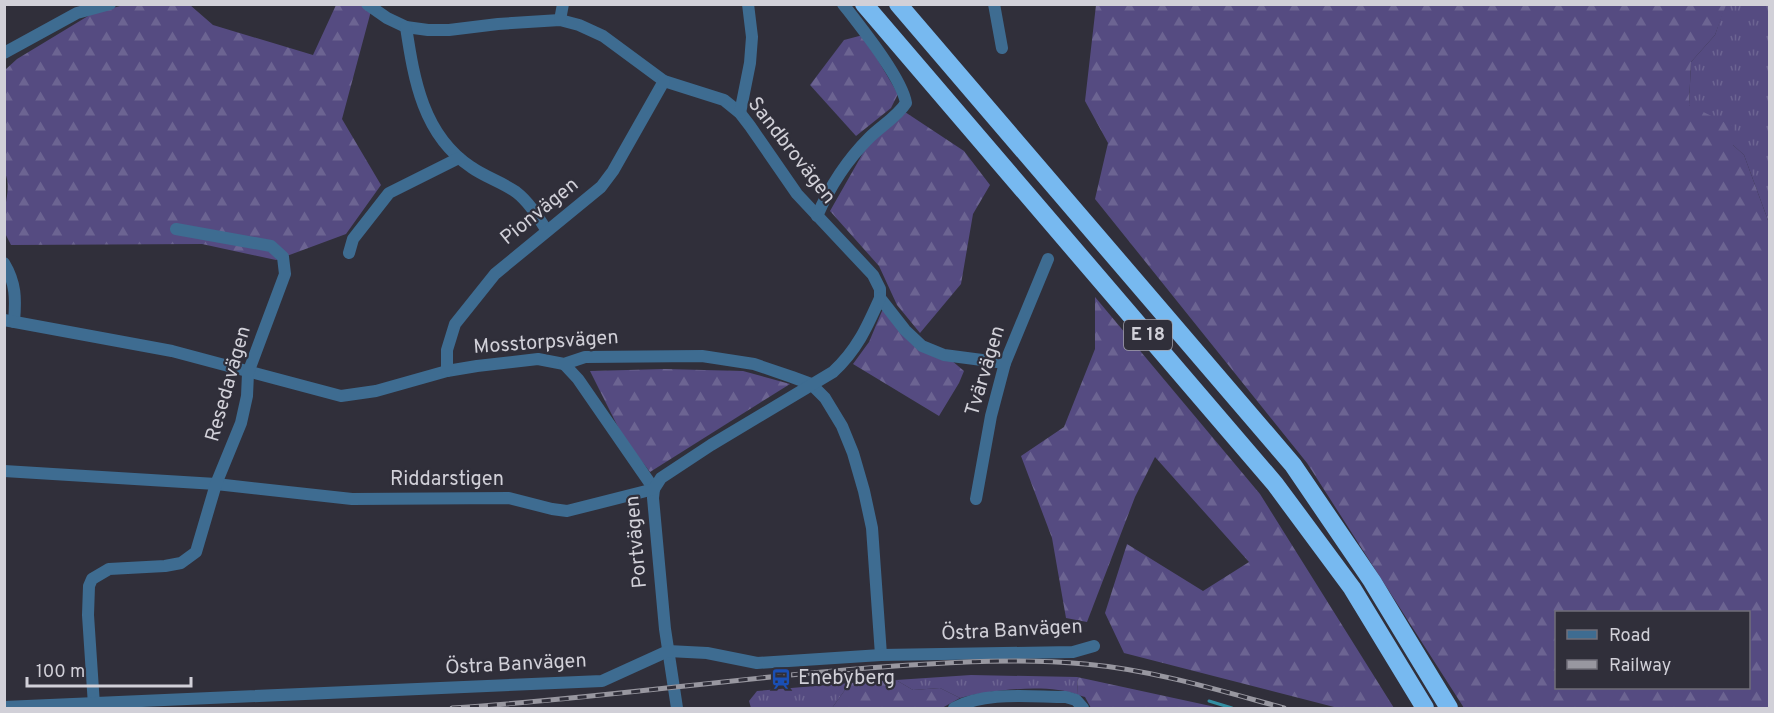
<svg xmlns="http://www.w3.org/2000/svg" width="1774" height="713" font-family="Overpass,sans-serif">
	<style>
		.grass { fill: url(#grass-tufts) }
		.forest { fill: url(#forest-firs); fill-rule: evenodd }
		.lines { fill: none; stroke-linecap: round; stroke-linejoin: round }
		.stream { stroke: #328fa3; stroke-width: 3 }
		.minor { stroke: #3e6c91; stroke-width: 12 }
		.motorway { stroke: #77b9f0; stroke-width: 18 }
		.rail-casing { stroke: #9897a0; stroke-width: 5 }
		.rail { stroke: #302f3a; stroke-width: 3; stroke-dasharray: 9; stroke-linecap: butt }
		.labels { text-anchor: middle; dominant-baseline: central; stroke-width: 4.5; stroke-linejoin: round; paint-order: stroke }
		.shield { fill: #302f3a; stroke: #a1a0a9; stroke-width: 1.5 }
		.shield-label { font-size: 18px; font-weight: bold; fill: #d1d0d8 }
		.street-label { font-size: 20px; fill: #d1d0d8; stroke: #302f3a }
		.poi-label { font-size: 20px; fill: #d1d0d8; stroke: #302f3a; text-anchor: start }
	</style>
	<defs>
		<pattern id="grass-tufts" width="24" height="20" patternUnits="userSpaceOnUse" patternTransform="scale(1.5)"><rect width="24" height="20" fill="#554b81"/><path d="M3 7l-1-3M5 7V3M7 7l1-3M15 17l-1-3M17 17v-4M19 17l1-3" fill="none" stroke="#6c6492"/></pattern>
		<pattern id="forest-firs" width="22" height="20" patternUnits="userSpaceOnUse" patternTransform="scale(1.5)"><rect width="22" height="20" fill="#554b81"/><path d="M5 1l3.5 6h-7zM16 11l3.5 6h-7z" fill="#6c6492"/></pattern>
	</defs>
	<rect width="100%" height="100%" fill="#302f3a"/>
	<g class="grass">
		<polygon points="1725,5 1769,5 1769,223 1744,155 1689,105 1691,62 1715,35"/>
		<path d="M971,675L1077,677L1078,695C1049,683 990,690 960,698L940,688L913,690L896,680Z"/>
		<polygon points="850,683 832,708 751,708 749,701 757,691"/>
	</g>
	<g class="forest">
		<path d="M124,5H190L213,25L313,55L336,5H362L371,11L342,119L381,185L346,234L276,260L202,244L11,245C9,241 6,236 5,232C0,213 13,190 5,173V70L17,59L93,13Z"/>
		<path d="M1096,5H1726L1715,35L1691,62L1689,105L1734,127L1733,145L1744,155L1769,223V708H1464L1307,463L1095,199L1108,143L1085,101ZM1556,612H1748V688H1556Z"/>
		<polygon points="863,35 898,94 891,108 856,136 810,85 844,40"/>
		<polygon points="905,112 964,151 990,185 973,214 961,284 920,333 897,305 879,266 830,211 867,146"/>
		<polygon points="1095,297 1260,494 1394,708 1338,708 1124,653 1105,613 1127,544 1203,591 1249,562 1155,457 1135,497 1087,622 1066,618 1052,538 1021,456 1064,427 1095,349"/>
		<polygon points="882,311 887,311 911,342 951,360 964,371 959,383 939,416 853,364 869,342"/>
		<polygon points="665,369 743,371 790,384 650,472 623,437 590,371"/>
		<polygon points="1077,677 1220,708 1091,708 1085,697 1078,695"/>
		<polygon points="896,680 913,690 940,688 960,698 942,708 832,708 850,683"/>
	</g>
	<g class="lines">
		<polyline class="stream" points="1209,701 1232,708"/>
		<g class="minor">
			<polyline points="367,4 387,18 406,27 428,30 449,30 498,24 560,20 579,25 603,36 664,81 724,100 740,113 750,126 797,194 873,275 880,289 880,298 905,330 922,346 944,355 1005,363"/>
			<polyline points="994,4 1002,48"/>
			<polyline points="560,20 563,4"/>
			<path d="M406,27C414,80 423,135 471,167C485,177 502,182 516,192C529,202 538,217 547,231"/>
			<polyline points="4,53 77,13 110,4"/>
			<polyline points="740,113 750,63 752,37 748,4"/>
			<path d="M817,216C830,186 846,161 869,138C881,126 897,117 906,103C902,78 860,26 843,4"/>
			<polyline points="349,253 353,239 389,193 459,158"/>
			<path d="M4,263C16,283 16,299 14,322"/>
			<polyline points="4,320 172,351 341,396 376,391 447,371 477,366 538,359 564,364 585,357 702,356 754,364 792,377 811,384 825,398 842,426 853,453 864,491 872,528 881,655"/>
			<polyline points="564,364 578,379 654,489 653,498 665,629 677,708"/>
			<polyline points="447,371 447,350 455,324 495,274 601,187 613,171 664,81"/>
			<path d="M4,471L216,484L352,499L509,498L552,509L567,511L654,489L661,478L711,445L833,372C857,350 867,327 880,298"/>
			<polyline points="976,499 991,416 1005,363 1048,259"/>
			<polyline points="94,705 88,615 89,586 92,579 109,569 165,566 181,563 196,552 216,484 241,423 247,396 248,373 285,274 283,257 271,246 176,229"/>
			<polyline points="4,707 602,681 668,651 707,653 757,663 881,655 1073,652 1094,646"/>
			<path d="M954,708C986,691 1030,697 1066,697L1076,700L1083,708"/>
		</g>
		<g class="motorway">
			<polyline points="864,4 1275,484 1352,588 1425,708"/>
			<polyline points="898,4 1293,465 1372,581 1449,708"/>
		</g>
		<g class="rail-casing">
			<path id="rail" d="M452,708C600,699 746,676 895,666C958,662 1022,658 1085,664C1153,670 1218,690 1284,708"/>
		</g>
		<use href="#rail" class="rail"/>
	</g>
	<defs>
		<g id="station-bare" transform="scale(1.62)"><path d="M-3-6H3Q5-6 5-4V2Q5 4 3 4L4.5 6H3L1.5 4h-3L-3 6H-4.5L-3 4Q-5 4-5 2V-4Q-5-6-3-6ZM-3.5-4v3h7v-3ZM-3.5 1v1.5H-2V1ZM2 1v1.5H3.5V1Z" fill="#1a4fb4" stroke="#302f3a" stroke-width="2.5" paint-order="stroke"/></g>
	</defs>
	<g fill-rule="evenodd">
		<use href="#station-bare" x="781" y="679"/>
	</g>
	<g class="labels">
		<rect class="shield" x="1124" y="320" width="48" height="30" rx="4.5"/>
		<g class="shield-label">
			<text x="1148" y="335">E 18</text>
		</g>
		<g class="street-label">
			<text transform="translate(791 151) rotate(52)">Sandbrovägen</text>
			<text transform="translate(540 212) rotate(-39)">Pionvägen</text>
			<text transform="translate(546 343) rotate(-4)">Mosstorpsvägen</text>
			<text transform="translate(986 371) rotate(-73)">Tvärvägen</text>
			<text transform="translate(229 384) rotate(-74)">Resedavägen</text>
			<text x="447" y="480">Riddarstigen</text>
			<text transform="translate(637 542) rotate(-95)">Portvägen</text>
			<text transform="translate(1012 631) rotate(-3)">Östra Banvägen</text>
			<text transform="translate(516 665) rotate(-3)">Östra Banvägen</text>
		</g>
		<g class="poi-label">
			<text x="798" y="679">Enebyberg</text>
		</g>
	</g>
	<rect width="1774" height="713" fill="none" stroke="#d1d0d8" stroke-width="12"/>
	<rect x="1555" y="611" width="195" height="78" fill="#302f3a" stroke="#706f79" stroke-width="1.5"/>
	<rect x="1567" y="630" width="30" height="9" fill="#3e6c91" stroke="#706f79" stroke-width="1.5"/>
	<text x="1609" y="641" font-size="18" fill="#d1d0d8">Road</text>
	<rect x="1567" y="660" width="30" height="9" fill="#9897a0" stroke="#706f79" stroke-width="1.5"/>
	<text x="1609" y="671" font-size="18" fill="#d1d0d8">Railway</text>
	<path d="M27 677v9h164v-9" fill="none" stroke="#d1d0d8" stroke-width="3"/>
	<text x="36" y="677" font-size="18" fill="#d1d0d8" stroke="#302f3a" stroke-width="4.5" paint-order="stroke">100 m</text>
</svg>
